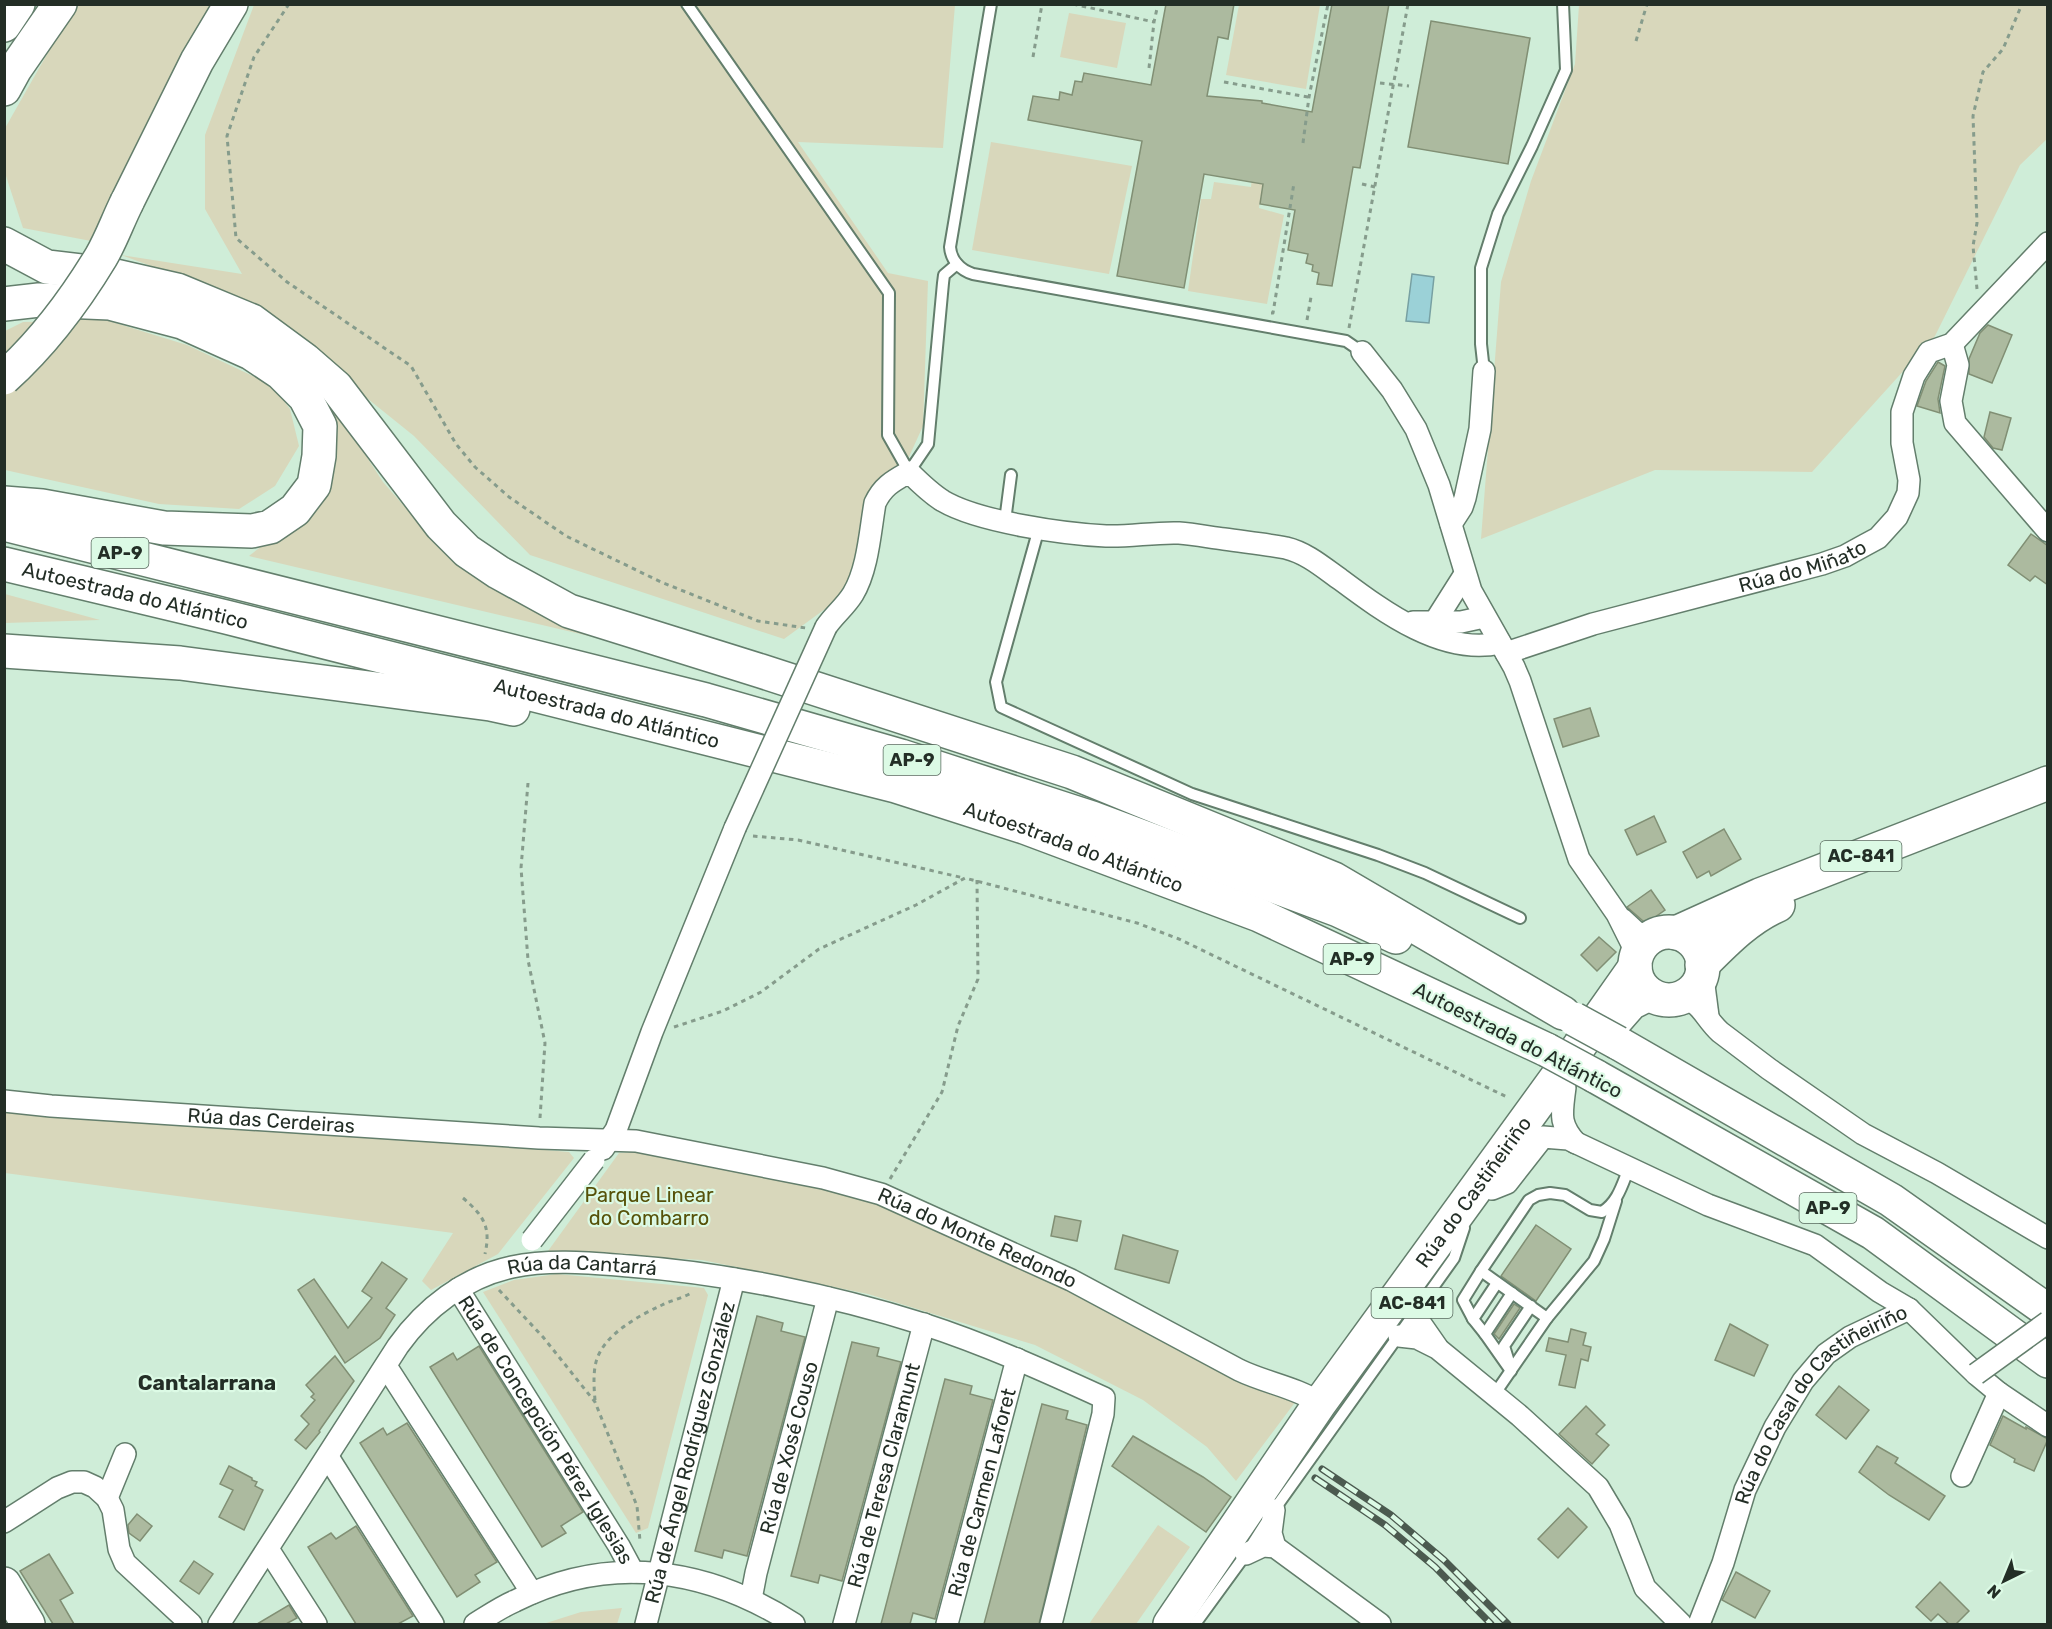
<svg xmlns="http://www.w3.org/2000/svg" width="2052" height="1629" font-family="Rubik,sans-serif">
	<style>
		.green { fill: #d8d7bb }
		.water { fill: #9bd1d7; stroke: #77a0a2; stroke-width: 1.5 }
		.building { fill: #acba9f; stroke: #818f74; stroke-width: 1.5 }
		.lines { fill: none; stroke-linecap: round; stroke-linejoin: round }
		.service-casing { stroke: #637e6c; stroke-width: 14 }
		.minor-casing { stroke: #637e6c; stroke-width: 24 }
		.primary-casing { stroke: #637e6c; stroke-width: 36 }
		.trunk-casing { stroke: #637e6c; stroke-width: 36 }
		.motorway-casing { stroke: #637e6c; stroke-width: 36 }
		.path { stroke: #869c8c; stroke-width: 3; stroke-dasharray: 4.5 4.5; stroke-linecap: butt }
		.service { stroke: #fff; stroke-width: 10 }
		.minor { stroke: #fff; stroke-width: 21 }
		.primary { stroke: #fff; stroke-width: 33 }
		.trunk { stroke: #fff; stroke-width: 33 }
		.motorway { stroke: #fff; stroke-width: 33 }
		.rail-casing { stroke: #4b5a4f; stroke-width: 7 }
		.rail { stroke: #dcfae5; stroke-width: 4.5; stroke-dasharray: 14; stroke-linecap: butt }
		.minor-bridge-casing { stroke: #637e6c; stroke-width: 24; stroke-linecap: butt }
		.motorway-bridge-casing { stroke: #637e6c; stroke-width: 36; stroke-linecap: butt }
		.minor-bridge { stroke: #fff; stroke-width: 21 }
		.motorway-bridge { stroke: #fff; stroke-width: 33 }
		.labels { text-anchor: middle; dominant-baseline: central; stroke-width: 4.5; stroke-linejoin: round; paint-order: stroke }
		.shield { fill: #dcfae5; stroke: #5a6b5f; stroke-width: 1.5 }
		.shield-label { font-size: 18px; font-weight: bold; fill: #232e26 }
		.street-label { font-size: 20px; fill: #232e26; stroke: #dcfae5 }
		.park-label { font-size: 20px; fill: #565109; stroke: #dcfae5 }
		.neighbourhood-label { font-size: 21px; font-weight: bold; fill: #232e26; stroke: #dcfae5 }
	</style>
	<rect width="100%" height="100%" fill="#cfedd8"/>
	<g class="green">
		<polygon points="77,5 214,5 91,241 23,228 5,173 4,130 71,12"/>
		<polygon points="254,5 955,5 943,148 798,142 888,273 928,281 923,426 847,593 784,639 530,555 414,436 245,300 121,255 242,274 205,209 205,135"/>
		<polygon points="1239,5 1320,5 1306,89 1226,75"/>
		<polygon points="1579,5 2047,5 2047,139 2020,165 1935,336 1812,472 1655,470 1481,539 1501,282 1531,181 1575,64"/>
		<polygon points="1069,13 1126,23 1117,68 1060,57"/>
		<polygon points="991,142 1132,166 1109,274 972,250"/>
		<polygon points="1265,166 1259,208 1284,215 1267,304 1188,291 1201,199 1211,199 1214,182 1251,187 1253,167"/>
		<polygon points="93,316 187,345 272,385 290,409 299,446 275,486 239,509 159,504 5,470 5,331 23,322 73,321"/>
		<polygon points="324,391 383,482 453,562 502,593 606,640 249,556 312,507 333,427"/>
		<polygon points="5,594 100,620 5,623"/>
		<polygon points="4,1103 569,1152 574,1158 498,1254 431,1290 422,1281 453,1233 5,1173"/>
		<polygon points="635,1152 873,1199 995,1254 1249,1384 1296,1401 1236,1481 1207,1447 1143,1400 1035,1345 868,1294 702,1260 548,1251 619,1153"/>
		<polygon points="557,1274 704,1288 708,1295 648,1528 636,1533 483,1292 514,1280"/>
		<polygon points="1158,1525 1190,1547 1136,1624 1089,1624"/>
		<polygon points="622,1608 617,1624 543,1624 581,1612"/>
	</g>
	<polygon class="water" points="1412,274 1434,277 1429,323 1406,321"/>
	<g class="building">
		<polygon points="1166,4 1234,4 1228,39 1218,37 1207,96 1262,101 1262,103 1312,112 1332,4 1389,4 1360,168 1353,167 1332,286 1317,284 1319,273 1312,271 1313,265 1306,263 1308,254 1288,250 1295,210 1260,204 1263,184 1204,174 1184,288 1117,276 1142,141 1028,120 1033,96 1059,100 1060,92 1072,95 1075,81 1082,82 1084,73 1151,85"/>
		<polygon points="1431,21 1530,38 1508,164 1408,147"/>
		<polygon points="1988,325 2012,335 1992,383 1969,374 1969,359 1980,333"/>
		<polygon points="1938,362 1945,366 1938,399 1940,413 1917,406 1926,381"/>
		<polygon points="1990,412 2011,418 2002,450 1993,448 1984,437"/>
		<polygon points="2031,534 2048,546 2048,585 2035,576 2030,581 2008,565"/>
		<polygon points="1590,708 1599,736 1563,747 1554,719"/>
		<polygon points="1654,816 1666,842 1637,855 1625,830"/>
		<polygon points="1724,829 1741,859 1711,876 1709,871 1697,878 1683,852"/>
		<polygon points="1651,890 1665,910 1648,922 1643,921 1627,907"/>
		<polygon points="1599,937 1616,952 1597,971 1581,955"/>
		<polygon points="1055,1216 1081,1221 1077,1241 1051,1236"/>
		<polygon points="1536,1225 1571,1249 1536,1301 1501,1276"/>
		<polygon points="1123,1235 1178,1251 1169,1283 1115,1269"/>
		<polygon points="382,1262 407,1279 386,1308 395,1315 380,1338 345,1363 298,1290 314,1279 348,1328 372,1298 362,1291"/>
		<polygon points="1514,1304 1520,1308 1499,1339 1494,1334"/>
		<polygon points="757,1316 783,1323 781,1331 805,1337 747,1556 724,1550 722,1558 695,1551"/>
		<polygon points="1730,1324 1768,1345 1754,1376 1715,1360"/>
		<polygon points="1571,1329 1586,1333 1583,1345 1591,1347 1588,1361 1581,1359 1575,1388 1559,1385 1566,1355 1546,1351 1549,1338 1568,1342"/>
		<polygon points="852,1342 879,1348 877,1356 901,1362 842,1581 820,1575 818,1583 791,1576"/>
		<polygon points="479,1346 583,1512 561,1526 566,1533 542,1547 430,1367 453,1353 457,1360"/>
		<polygon points="335,1356 354,1381 319,1431 320,1432 306,1449 295,1440 309,1424 301,1416 315,1400 311,1397 314,1394 306,1385"/>
		<polygon points="945,1379 972,1386 970,1394 993,1400 935,1619 913,1613 910,1624 881,1624"/>
		<polygon points="1839,1386 1869,1410 1846,1439 1816,1415"/>
		<polygon points="1042,1404 1068,1411 1066,1419 1087,1425 1039,1624 984,1624"/>
		<polygon points="1586,1406 1605,1425 1596,1434 1609,1445 1592,1464 1559,1434"/>
		<polygon points="2003,1416 2026,1429 2026,1427 2048,1439 2034,1471 2014,1462 2015,1459 1990,1445"/>
		<polygon points="407,1423 497,1562 475,1575 480,1582 457,1597 360,1443 383,1428 387,1435"/>
		<polygon points="1133,1436 1203,1477 1231,1497 1206,1532 1112,1466"/>
		<polygon points="1877,1446 1898,1458 1895,1463 1945,1496 1929,1520 1889,1495 1859,1472"/>
		<polygon points="229,1466 252,1478 252,1480 257,1482 255,1486 263,1490 244,1530 219,1517 233,1490 220,1484"/>
		<polygon points="1568,1508 1587,1527 1558,1558 1538,1539"/>
		<polygon points="137,1514 152,1526 140,1541 129,1533 128,1525"/>
		<polygon points="356,1526 413,1616 398,1624 356,1624 308,1547 331,1533 336,1539"/>
		<polygon points="49,1554 73,1593 60,1600 74,1624 53,1624 20,1571"/>
		<polygon points="194,1561 213,1574 199,1594 180,1581"/>
		<polygon points="1736,1572 1770,1591 1755,1618 1722,1600"/>
		<polygon points="1940,1582 1969,1611 1956,1624 1949,1624 1938,1614 1931,1621 1916,1607"/>
		<polygon points="289,1605 297,1618 286,1624 257,1624"/>
	</g>
	<g class="lines">
		<g class="service-casing">
			<g id="service">
				<polyline points="687,4 889,293 888,435 909,472 928,444 943,283 944,275 957,264"/>
				<path d="M991,4L950,247C951,260 960,270 973,274L1346,341L1362,352"/>
				<polyline points="1484,371 1481,344 1481,268 1498,214 1532,146 1566,70 1563,4"/>
				<polyline points="1005,521 1011,475"/>
				<polyline points="1039,528 996,682 1001,707 1192,794 1378,855 1425,873 1520,918"/>
				<polyline points="1547,1318 1594,1261 1604,1239 1616,1201"/>
				<polyline points="1473,1319 1463,1300 1481,1271"/>
				<polyline points="1485,1334 1473,1319 1497,1283"/>
				<polyline points="1509,1362 1504,1346 1531,1306"/>
				<polyline points="1511,1371 1485,1334 1512,1293"/>
				<path d="M1494,1395L1547,1318L1481,1271L1529,1200L1538,1195L1550,1193L1565,1195L1590,1210L1602,1212C1618,1202 1622,1185 1629,1168"/>
				<polyline points="1195,1624 1246,1554 1274,1510 1454,1258 1464,1228"/>
			</g>
		</g>
		<g class="minor-casing">
			<g id="minor">
				<polyline points="1952,344 1958,365 1951,401 1955,423 2048,531"/>
				<polyline points="1362,352 1392,390 1416,429 1439,485 1471,591 1514,667 1520,681 1579,859 1617,914 1637,954"/>
				<polyline points="1451,524 1462,507 1465,498 1480,429 1484,371"/>
				<polyline points="1413,622 1461,622 1484,617"/>
				<polyline points="1434,623 1465,574"/>
				<path d="M826,627C834,615 845,607 853,594C868,569 870,532 875,503C883,486 893,481 909,472C920,483 930,493 943,501C979,522 1064,534 1106,536C1130,537 1154,532 1179,533C1193,534 1209,537 1224,539C1244,542 1266,544 1286,548C1307,553 1324,568 1341,580C1384,612 1443,656 1500,643"/>
				<path id="s1" d="M1506,653L1593,624L1822,564L1845,556L1865,545L1878,538L1897,517L1908,493L1909,480L1902,443V412L1914,376L1929,352L1952,344L2048,243"/>
				<polyline points="1622,919 1636,932 1652,937"/>
				<polyline points="1702,970 1708,1016"/>
				<path d="M1684,996C1704,1007 1705,1018 1720,1032L1769,1069L1863,1134L1937,1173L2048,1238"/>
				<path d="M1565,1087C1562,1113 1558,1123 1576,1143"/>
				<path id="s2" d="M4,1101L51,1106L539,1138L636,1141L823,1178L881,1194L1071,1280L1239,1370C1266,1383 1295,1387 1320,1403"/>
				<polyline points="603,1149 616,1130 652,1032 735,828"/>
				<polyline points="1492,1189 1507,1183 1543,1137 1568,1139 1708,1205 1815,1245 1880,1292 1909,1309 1976,1374 1999,1393 1962,1476"/>
				<path id="s3" d="M458,1289L619,1546L633,1572"/>
				<polyline points="1414,1314 1437,1347"/>
				<polyline points="1399,1336 1417,1338 1437,1348 1520,1416 1598,1487 1620,1524 1645,1588 1681,1624"/>
				<polyline points="386,1366 532,1593"/>
				<polyline points="1999,1393 2048,1426"/>
				<polyline points="328,1457 433,1624"/>
				<polyline points="107,1498 125,1454"/>
				<polyline points="1274,1510 1271,1533 1275,1547"/>
				<polyline points="4,1522 57,1488 72,1482 84,1482 95,1487 107,1498 113,1510 119,1549 125,1563 191,1624"/>
				<polyline points="268,1549 316,1624"/>
				<polyline points="1246,1554 1263,1546 1275,1547 1380,1624"/>
				<path id="s4" d="M751,1599L756,1573L828,1298"/>
				<path id="s5" d="M219,1624L398,1346C425,1308 465,1277 512,1267C550,1259 590,1263 629,1266C725,1273 832,1295 923,1324C985,1344 1045,1371 1104,1398L1103,1414L1051,1624"/>
				<path d="M475,1624C488,1616 501,1607 515,1601C610,1553 707,1568 794,1624"/>
				<path id="s6" d="M646,1624L734,1279"/>
				<path id="s7" d="M844,1624L924,1324"/>
				<path id="s8" d="M947,1624L1017,1359"/>
				<path id="s9" d="M1699,1624L1723,1563L1745,1490L1775,1427L1803,1381L1826,1354L1850,1337L1909,1309"/>
			</g>
		</g>
		<g class="primary-casing">
			<g id="primary">
				<circle cx="1669" cy="966" r="34"/>
				<polyline points="1676,933 1760,895 2048,783"/>
				<path d="M1702,965C1725,942 1748,918 1778,905"/>
				<polyline points="1609,1028 1631,1003 1649,994"/>
				<path id="s10" d="M1170,1624L1320,1403L1578,1048L1635,967"/>
			</g>
		</g>
		<g class="trunk-casing">
			<polyline id="trunk" points="4,1584 28,1624"/>
		</g>
		<g class="motorway-casing">
			<g id="motorway">
				<polyline points="4,25 18,4"/>
				<polyline points="4,89 15,69 60,4"/>
				<polyline points="127,202 197,61 231,4"/>
				<polyline points="4,244 47,267 107,274 177,290 252,321 305,360 336,387 441,525 467,551 498,572 569,611 761,671 1072,772 1334,879 1563,1013"/>
				<polyline points="4,304 39,300 110,303 182,322 251,353 281,373 305,397 320,426 319,456 314,485 295,510 270,527 252,531 164,528 42,506 4,503"/>
				<polyline points="4,524 706,700 901,756 1092,818 1338,910 1396,937"/>
				<path id="s11" d="M4,564L226,617L896,786L1024,827L1259,915L1547,1050"/>
				<polyline points="4,651 180,663 490,704 513,709"/>
				<polyline points="1618,1043 1891,1200 2048,1311"/>
				<polyline points="1595,1076 1873,1233 2048,1361"/>
			</g>
		</g>
		<g class="path">
			<polyline points="289,4 254,57 227,136 236,238 287,282 411,366 456,444 475,467 509,497 566,536 661,582 758,621 806,628"/>
			<polyline points="1073,4 1154,22"/>
			<polyline points="1636,41 1647,4"/>
			<polyline points="1033,57 1042,4"/>
			<polyline points="1149,68 1154,22 1158,4"/>
			<polyline points="1224,82 1308,97"/>
			<polyline points="1380,83 1409,86"/>
			<polyline points="1303,143 1309,97 1328,4"/>
			<polyline points="1362,184 1375,187"/>
			<polyline points="1977,289 1973,246 1977,223 1973,116 1983,72 2003,49 2022,4"/>
			<polyline points="1271,313 1273,313 1294,183"/>
			<polyline points="1307,320 1311,297"/>
			<polyline points="1349,328 1408,4"/>
			<polyline points="528,783 521,868 528,960 545,1043 540,1118"/>
			<polyline points="753,836 798,840 964,878"/>
			<polyline points="674,1027 723,1011 761,992 819,949 916,905 965,878 1137,923 1179,939 1509,1098"/>
			<polyline points="890,1179 942,1092 958,1026 978,979 977,880"/>
			<path d="M463,1198C484,1216 491,1227 485,1254"/>
			<polyline points="499,1290 543,1337 595,1402 637,1506 640,1541"/>
			<path d="M595,1400C594,1388 593,1374 596,1362C603,1335 638,1316 662,1305C672,1300 683,1298 693,1292"/>
		</g>
		<use href="#service" class="service"/>
		<use href="#minor" class="minor"/>
		<use href="#primary" class="primary"/>
		<use href="#trunk" class="trunk"/>
		<use href="#motorway" class="motorway"/>
		<g class="rail-casing">
			<g id="rail">
				<polyline points="1322,1469 1391,1515 1444,1560 1508,1624"/>
				<polyline points="1315,1478 1385,1525 1435,1567 1491,1624"/>
			</g>
		</g>
		<use href="#rail" class="rail"/>
		<g class="minor-bridge-casing">
			<g id="minor-bridge">
				<polyline points="735,828 826,627"/>
				<polyline points="532,1240 594,1160"/>
				<polyline points="1976,1374 2048,1322"/>
			</g>
		</g>
		<g class="motorway-bridge-casing">
			<g id="motorway-bridge">
				<path d="M4,378C42,344 75,300 101,257C111,240 118,220 127,202"/>
				<polyline points="1574,1019 1618,1043"/>
				<polyline points="1547,1050 1595,1076"/>
			</g>
		</g>
		<use href="#minor-bridge" class="minor-bridge"/>
		<use href="#motorway-bridge" class="motorway-bridge"/>
	</g>
	<g class="labels">
		<g class="shield">
			<rect x="91.5" y="538" width="57" height="30" rx="4.5"/>
			<rect x="883.5" y="745" width="57" height="30" rx="4.5"/>
			<rect x="1820.5" y="841" width="81" height="30" rx="4.5"/>
			<rect x="1323.5" y="944" width="57" height="30" rx="4.5"/>
			<rect x="1799.5" y="1193" width="57" height="30" rx="4.5"/>
			<rect x="1371.5" y="1288" width="81" height="30" rx="4.5"/>
		</g>
		<g class="shield-label">
			<text x="120" y="553">AP-9</text>
			<text x="912" y="760">AP-9</text>
			<text x="1861" y="856">AC-841</text>
			<text x="1352" y="959">AP-9</text>
			<text x="1828" y="1208">AP-9</text>
			<text x="1412" y="1303">AC-841</text>
		</g>
		<g class="street-label">
			<text stroke="none"><textPath href="#s1" startOffset="309">Rúa do Miñato</textPath></text>
			<text stroke="none"><textPath href="#s11" startOffset="135">Autoestrada do Atlántico</textPath></text>
			<text stroke="none"><textPath href="#s11" startOffset="621">Autoestrada do Atlántico</textPath></text>
			<text stroke="none"><textPath href="#s11" startOffset="1107">Autoestrada do Atlántico</textPath></text>
			<text transform="translate(1518 1040) rotate(27)">Autoestrada do Atlántico</text>
			<text stroke="none"><textPath href="#s2" startOffset="268">Rúa das Cerdeiras</textPath></text>
			<text stroke="none"><textPath href="#s10" startOffset="528">Rúa do Castiñeiriño</textPath></text>
			<text stroke="none"><textPath href="#s2" startOffset="990">Rúa do Monte Redondo</textPath></text>
			<text stroke="none"><textPath href="#s5" startOffset="543">Rúa da Cantarrá</textPath></text>
			<text stroke="none"><textPath href="#s9" startOffset="260">Rúa do Casal do Castiñeiriño</textPath></text>
			<text stroke="none"><textPath href="#s3" startOffset="166">Rúa de Concepción Pérez Iglesias</textPath></text>
			<text stroke="none"><textPath href="#s4" startOffset="156">Rúa de Xosé Couso</textPath></text>
			<text stroke="none"><textPath href="#s6" startOffset="177">Rúa de Ángel Rodríguez González</textPath></text>
			<text stroke="none"><textPath href="#s7" startOffset="154">Rúa de Teresa Claramunt</textPath></text>
			<text stroke="none"><textPath href="#s8" startOffset="136">Rúa de Carmen Laforet</textPath></text>
		</g>
		<g class="park-label">
			<text x="649" y="1195">Parque Linear<tspan x="649" dy="23">do Combarro</tspan></text>
		</g>
		<g class="neighbourhood-label">
			<text x="207" y="1382">Cantalarrana</text>
		</g>
	</g>
	<rect width="2052" height="1629" fill="none" stroke="#232e26" stroke-width="12"/>
	<g transform="translate(2004 1581) rotate(223)" stroke="#dcfae5" stroke-width="4.5" paint-order="stroke">
	<path d="M0-4.5L10 22L0 15L-10 22Z" fill="#232e26"/>
	<text y="-9" font-size="16" font-weight="bold" text-anchor="middle" fill="#232e26">N</text>
	</g>
</svg>
